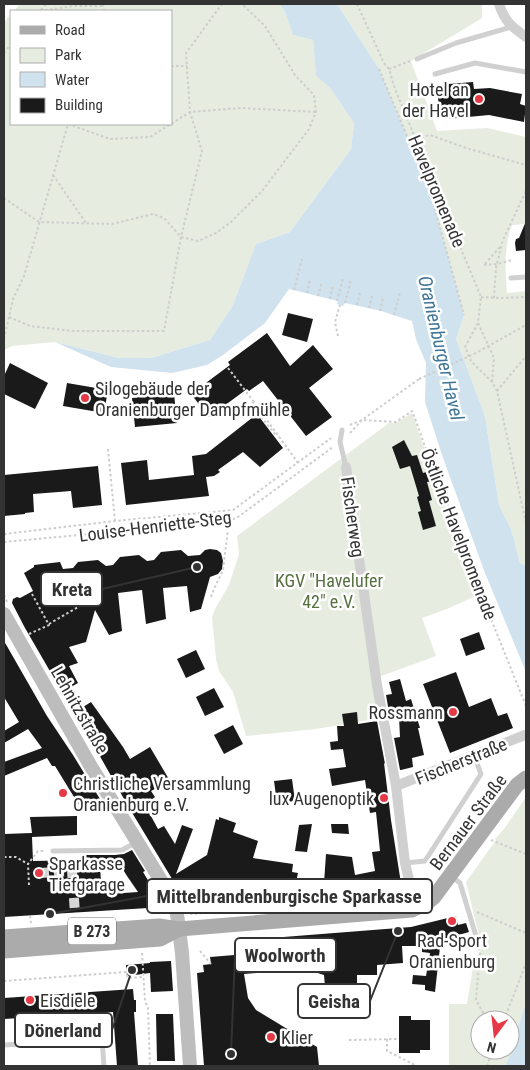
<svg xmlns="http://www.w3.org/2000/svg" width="530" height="1070" font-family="'Roboto Condensed',sans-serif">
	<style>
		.green { fill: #e6ecdf; fill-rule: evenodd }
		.water { fill: #cfe2ee }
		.building { fill: #1a1a1a; fill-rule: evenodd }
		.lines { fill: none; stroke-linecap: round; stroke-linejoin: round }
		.street-tunnel { stroke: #d6d6d6; stroke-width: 10; stroke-dasharray: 10 5; stroke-linecap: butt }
		.path { stroke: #cdcdcd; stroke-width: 2; stroke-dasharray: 2.5 2.5; stroke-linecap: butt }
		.lane { stroke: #d0d0d0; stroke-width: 5 }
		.street { stroke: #d0d0d0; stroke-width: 10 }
		.secondary { stroke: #bdbdbd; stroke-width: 14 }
		.primary { stroke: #ababab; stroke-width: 15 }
		.path-bridge { stroke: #cdcdcd; stroke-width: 2; stroke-dasharray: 2.5 2.5; stroke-linecap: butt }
		.poi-dot { fill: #e63946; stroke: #fff; stroke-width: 2 }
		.labels { text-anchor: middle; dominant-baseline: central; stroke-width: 5; stroke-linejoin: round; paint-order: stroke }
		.shield { fill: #fff; stroke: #707070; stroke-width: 1 }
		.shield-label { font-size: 16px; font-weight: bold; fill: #333 }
		.poi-label { font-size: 18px; fill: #333; stroke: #fff; text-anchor: start }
		.street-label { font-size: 18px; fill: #333; stroke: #fff }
		.park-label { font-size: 18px; fill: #56703f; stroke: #fff }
		.water-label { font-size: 19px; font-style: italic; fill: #3f7597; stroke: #fff }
		.leader { fill: none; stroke: #333; stroke-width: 2 }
		.callout-dot { fill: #333; stroke: #fff; stroke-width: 2 }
		.callout { fill: #fff; stroke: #333; stroke-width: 2 }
		.callout-label { font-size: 19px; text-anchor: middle; font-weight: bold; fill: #333 }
	</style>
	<rect width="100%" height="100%" fill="#fff"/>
	<g class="green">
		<polygon points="20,4 279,4 285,12 293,35 313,40 316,76 330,88 354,123 351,149 290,232 256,244 233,305 210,340 151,358 119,358 55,342 12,346 4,350 4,22 11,14 11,124 171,124 171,11 14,11"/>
		<path d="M337,4H482V18L411,61L437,131L487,128L526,137V224L512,225C504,247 505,270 507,293L526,291V566L520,563L511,529L499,505L485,416L456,339L464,315L430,191L379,69Z"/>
		<polygon points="412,413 432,471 478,595 447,609 422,618 436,656 373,679 380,718 316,729 246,736 233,692 219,671 216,659 212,617 215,609 229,585 239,554 237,536 389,423 396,423"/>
		<path d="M526,797V1004L520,1021L506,1066H449V1004H467L474,961L482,948L466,882L496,840L495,839L504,829ZM480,1020H510V1050H480Z"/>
	</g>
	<g class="water">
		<polygon points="279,4 337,4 379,69 430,191 464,315 456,339 485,416 499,505 511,529 520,563 526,566 526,672 485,573 443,458 425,402 426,363 416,339 412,321 381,311 345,303 343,306 337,304 338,301 289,289 265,323 223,355 207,365 172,373 111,367 55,342 119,358 151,358 210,340 233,305 256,244 290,232 351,149 354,123 330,88 316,76 313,40 293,35 285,12"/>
		<polygon points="526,1004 526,1066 506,1066 520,1021"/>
	</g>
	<g class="building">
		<polygon points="473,82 474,89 490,88 522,94 520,104 526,106 524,122 489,115 447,119 446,108 439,109 437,85"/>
		<polygon points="526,221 526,250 516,251 515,243 516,239 519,238"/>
		<polygon points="288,313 313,319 307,342 282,335"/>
		<polygon points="267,333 290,366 313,345 333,369 309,388 332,417 306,436 263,381 249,391 247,389 209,417 191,394 230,365 228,362"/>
		<polygon points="10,363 48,383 35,409 4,394 4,376"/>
		<polygon points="67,383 108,390 104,413 63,406"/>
		<polygon points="174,393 177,423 135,427 132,398"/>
		<polygon points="257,414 283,448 260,467 243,452 218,470 220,472 214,476 206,477 209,496 126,505 121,463 147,460 149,480 194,475 192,456 206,454"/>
		<polygon points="404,440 412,456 417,455 423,473 430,471 433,481 427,482 432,500 429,501 436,526 423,530 418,512 421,511 417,497 419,496 410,466 400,469 392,447"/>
		<polygon points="98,466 102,505 73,508 71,491 33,494 34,512 25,513 25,514 4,516 4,475"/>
		<polygon points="210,549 217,550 221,553 223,561 222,569 218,574 210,577 201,609 190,612 187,586 163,588 166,619 146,624 142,590 118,593 122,631 109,635 95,610 86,642 69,647 78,663 69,666 78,683 62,692 25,628 12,603 13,599 17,597 20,598 33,591 24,573 34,567 34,565 60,562 63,569 73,568 78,562 98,560 106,566 113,565 120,557 139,555 147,561 154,560 161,552 181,550 188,556 200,555 205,550"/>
		<polygon points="479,632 485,649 466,656 460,639"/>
		<polygon points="4,641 47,716 73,755 100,799 82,810 55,766 52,766 47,758 4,776 4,762 42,748 28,729 4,743 4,731 19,722 4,697"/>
		<polygon points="196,650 205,669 186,678 177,659"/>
		<polygon points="456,672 469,707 491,698 498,716 507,713 513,728 450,753 423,684"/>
		<polygon points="400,679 406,701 411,699 420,728 418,728 424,755 412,758 413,767 401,770 400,770 394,738 400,737 399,717 390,718 386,695 392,694 389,682"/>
		<polygon points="214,688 224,707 205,716 196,697"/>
		<polygon points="91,702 123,747 130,759 150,747 170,781 151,791 155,797 145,805 158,829 164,826 175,844 182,825 193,829 176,874 207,855 216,819 219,820 219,817 236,823 233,832 258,841 253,858 293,864 292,872 298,873 296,882 324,883 326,854 352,857 355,875 375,871 372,852 380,851 376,812 370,813 365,780 332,786 329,769 346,767 343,749 331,750 330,742 338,741 337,726 344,726 342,714 357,712 358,724 377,721 385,764 384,763 391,820 403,896 370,899 271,900 192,906 186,902 128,806 75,712"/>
		<polygon points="233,725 243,744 224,754 214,735"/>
		<polygon points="292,779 295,801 277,803 274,781"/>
		<path d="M77,816V835L32,837L33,861L81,860V855H115L124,854L132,850L145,871L143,872L164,907L4,917V834L32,833L30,817ZM117,860L127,876L138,892L109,894L111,885H101L100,862L116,865Z"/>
		<polygon points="312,824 307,852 295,851 299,825"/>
		<polygon points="331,824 348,824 349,834 332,833"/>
		<polygon points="456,916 458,925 466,923 469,932 448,938 441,938 435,992 425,990 425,985 412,984 413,975 426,976 430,953 422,952 422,946 402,946 403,963 377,965 377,975 357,975 357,999 326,998 324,975 311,971 310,954 279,954 281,971 244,974 248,998 256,1010 317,1047 319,1066 204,1066 197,973 204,972 203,965 211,964 210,957 259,953 258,939 411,927"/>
		<polygon points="171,961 173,991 151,992 150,973 127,976 126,965 150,963 150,962"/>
		<polygon points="133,989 134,1000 136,1000 136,1012 134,1012 138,1066 117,1066 113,1012 4,1019 4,998"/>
		<polygon points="156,1014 173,1014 175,1061 157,1061"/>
		<polygon points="399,1016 411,1016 411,1020 430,1020 430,1050 420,1050 420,1053 399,1053"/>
	</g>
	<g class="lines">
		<polyline class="street-tunnel" points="39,873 72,871 75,913"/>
		<g class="path">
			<polyline points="103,4 104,11"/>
			<polyline points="357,4 384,63 389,69 395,89 481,297 478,323 465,347 471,361 492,382 497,391 526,523"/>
			<polyline points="41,10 46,4"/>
			<polyline points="40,11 73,6 103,6"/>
			<polyline points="4,53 11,44"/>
			<polyline points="171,66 187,66"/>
			<polyline points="379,69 430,191 464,315"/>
			<polyline points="389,69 410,61"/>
			<polyline points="68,124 110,139 150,137 190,112 241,108 316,112"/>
			<polyline points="416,138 430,135 466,148 526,165"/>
			<polyline points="53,175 86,223"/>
			<polyline points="4,198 39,222 112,224 153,214 164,218 181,237 198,241 216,233 231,222 262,191 309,129 316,112 314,95 295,75 265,26 242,4"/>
			<polyline points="485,264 500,247"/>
			<polyline points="484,265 497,264 512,260"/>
			<polyline points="294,290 302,259"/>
			<polyline points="307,293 310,280"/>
			<polyline points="318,296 322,282"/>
			<polyline points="481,297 500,298 526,297"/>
			<polyline points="494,298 496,267 503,240 526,191"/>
			<polyline points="330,299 333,285"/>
			<polyline points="337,301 343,278"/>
			<polyline points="345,303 351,280"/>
			<polyline points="357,305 360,293"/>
			<polyline points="369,308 372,296"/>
			<polyline points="380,311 383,298"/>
			<polyline points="394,315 400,292"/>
			<polyline points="9,317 30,326 73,331 164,331 181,237 202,151 190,112 186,53 222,4"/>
			<polyline points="478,323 494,358 492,382"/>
			<polyline points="338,336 335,322 340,305"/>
			<polyline points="4,339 13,299 24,276 68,124"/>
			<polyline points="474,354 526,325"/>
			<polyline points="228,368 254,402"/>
			<polyline points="497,391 526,356"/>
			<polyline points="248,406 254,402 298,463"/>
			<polyline points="248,406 250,409 253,407 275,434 278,435"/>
			<path d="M350,425L362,420L396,422L412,411C421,433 427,456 438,477L468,562L526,706"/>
			<polyline points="350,433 362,420 419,379"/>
			<polyline points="108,449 115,521"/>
			<polyline points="4,534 115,521 233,510 331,438"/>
			<polyline points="4,542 229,521 238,517 333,447"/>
			<polyline points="4,595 7,602"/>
			<polyline points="211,597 214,589 223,570 229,521"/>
			<polyline points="49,624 85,603 70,573"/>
			<polyline points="29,634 49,625 32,594"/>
			<polyline points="491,840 526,854"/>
			<polyline points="4,857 16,857 28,864"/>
			<polyline points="29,885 28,864 38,851 45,851"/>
			<polyline points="477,912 526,933"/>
			<polyline points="190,914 217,912"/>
			<polyline points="30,916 31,923"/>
			<polyline points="478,943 480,953 476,1000 487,1020"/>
			<polyline points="200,951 211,964"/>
			<polyline points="142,953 145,1001 148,1008 150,1066"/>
			<polyline points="4,981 126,972 128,978 143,977"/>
			<polyline points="504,1020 526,963"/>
			<polyline points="387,1039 387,1051 417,1066"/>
			<polyline points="349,1040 397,1039"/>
			<polyline points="487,1066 493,1050"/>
		</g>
		<g class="lane">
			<polyline points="417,59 456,43 511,27"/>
			<polyline points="435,74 475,63 526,72"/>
			<polyline points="511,278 526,277"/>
			<polyline points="342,430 340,442 346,467"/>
			<polyline points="53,851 122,850 137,842"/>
			<polyline points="405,863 425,861 481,774 474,755"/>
			<polyline points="451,876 460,883 476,936"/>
			<polyline points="4,1045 102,1039 104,1066"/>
		</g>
		<g class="street">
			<path d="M499,4C505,22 511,26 526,37"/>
			<polyline points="346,467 377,685 396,786 405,863 413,897 419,907"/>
			<polyline points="396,786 525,735"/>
		</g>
		<polyline class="secondary" points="4,614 90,765 173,900 177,914 182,953 190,1066"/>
		<g class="primary">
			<polyline points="4,937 159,926 179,929 412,910 427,903 434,897 517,785 526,778"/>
			<polyline points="4,951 160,939 179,929"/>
		</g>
		<polyline class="path-bridge" points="419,379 474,354"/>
	</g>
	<g class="poi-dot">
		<circle cx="479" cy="99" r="5"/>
		<circle cx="85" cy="398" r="5"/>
		<circle cx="453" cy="712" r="5"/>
		<circle cx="63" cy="793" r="5"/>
		<circle cx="384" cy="798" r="5"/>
		<circle cx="39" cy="873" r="5"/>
		<circle cx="452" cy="921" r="5"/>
		<circle cx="30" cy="1000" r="5"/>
		<circle cx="271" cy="1037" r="5"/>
	</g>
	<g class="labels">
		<rect class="shield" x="68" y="917.5" width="48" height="27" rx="4"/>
		<g class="shield-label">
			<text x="92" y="931">B 273</text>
		</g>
		<g class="poi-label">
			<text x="469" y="89" text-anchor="end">Hotel an<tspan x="469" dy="21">der Havel</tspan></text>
			<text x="95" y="388">Silogebäude der<tspan x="95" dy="21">Oranienburger Dampfmühle</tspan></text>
			<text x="443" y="712" text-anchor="end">Rossmann</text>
			<text x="73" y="783">Christliche Versammlung<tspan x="73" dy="21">Oranienburg e.V.</tspan></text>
			<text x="374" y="798" text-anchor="end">lux Augenoptik</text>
			<text x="49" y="863">Sparkasse<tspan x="49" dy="21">Tiefgarage</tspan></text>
			<text x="452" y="940" text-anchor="middle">Rad-Sport<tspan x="452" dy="21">Oranienburg</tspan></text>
			<text x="40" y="1000">Eisdiele</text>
			<text x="281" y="1037">Klier</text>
		</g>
		<g class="street-label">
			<text transform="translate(437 191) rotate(67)">Havelpromenade</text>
			<text transform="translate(353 517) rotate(82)">Fischerweg</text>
			<text transform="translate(155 526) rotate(-7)">Louise-Henriette-Steg</text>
			<text transform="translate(459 534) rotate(69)">Östliche Havelpromenade</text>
			<text transform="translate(80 710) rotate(60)">Lehnitzstraße</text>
			<text transform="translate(461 761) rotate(-22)">Fischerstraße</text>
			<text transform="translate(468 822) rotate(-53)">Bernauer Straße</text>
		</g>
		<g class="park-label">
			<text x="329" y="580">KGV "Havelufer<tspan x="329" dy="21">42" e.V.</tspan></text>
		</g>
		<g class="water-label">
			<text transform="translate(441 348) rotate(77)">Oranienburger Havel</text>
		</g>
	</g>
	<path class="leader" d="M197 567L102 589M50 914L147 896M231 1054L235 955M398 931L370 1001M132 970L112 1030"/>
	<g class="callout-dot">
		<circle cx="197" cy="567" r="5"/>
		<circle cx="50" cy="914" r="5"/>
		<circle cx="231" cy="1054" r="5"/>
		<circle cx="398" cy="931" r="5"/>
		<circle cx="132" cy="970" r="5"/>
	</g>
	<g class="callout">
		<rect x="41" y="572" width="61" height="34" rx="5"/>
		<rect x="147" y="879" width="285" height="34" rx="5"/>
		<rect x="235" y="938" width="101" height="34" rx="5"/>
		<rect x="298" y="984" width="72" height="34" rx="5"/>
		<rect x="15" y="1013" width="97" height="34" rx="5"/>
	</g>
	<g class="callout-label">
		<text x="72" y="596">Kreta</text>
		<text x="289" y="903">Mittelbrandenburgische Sparkasse</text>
		<text x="285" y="962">Woolworth</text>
		<text x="334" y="1008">Geisha</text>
		<text x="63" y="1037">Dönerland</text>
	</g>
	<rect width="530" height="1070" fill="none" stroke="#333333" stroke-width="10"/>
	<rect x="10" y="10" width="162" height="115" fill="#ffffff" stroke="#adadad"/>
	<rect x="20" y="26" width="25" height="8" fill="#ababab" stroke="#adadad"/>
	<text x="55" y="35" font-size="15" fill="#333333">Road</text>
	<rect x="20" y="48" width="25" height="15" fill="#e6ecdf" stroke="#adadad"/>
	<text x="55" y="60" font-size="15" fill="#333333">Park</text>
	<rect x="20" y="72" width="25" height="15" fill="#cfe2ee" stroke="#adadad"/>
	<text x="55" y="85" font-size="15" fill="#333333">Water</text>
	<rect x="20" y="98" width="25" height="15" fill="#1a1a1a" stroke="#adadad"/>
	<text x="55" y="110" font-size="15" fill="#333333">Building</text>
	<g transform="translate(495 1035) rotate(195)"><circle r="24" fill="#ffffff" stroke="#adadad"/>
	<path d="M0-4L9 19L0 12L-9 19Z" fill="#e63946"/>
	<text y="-8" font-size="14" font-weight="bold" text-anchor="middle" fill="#333333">N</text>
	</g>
</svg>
